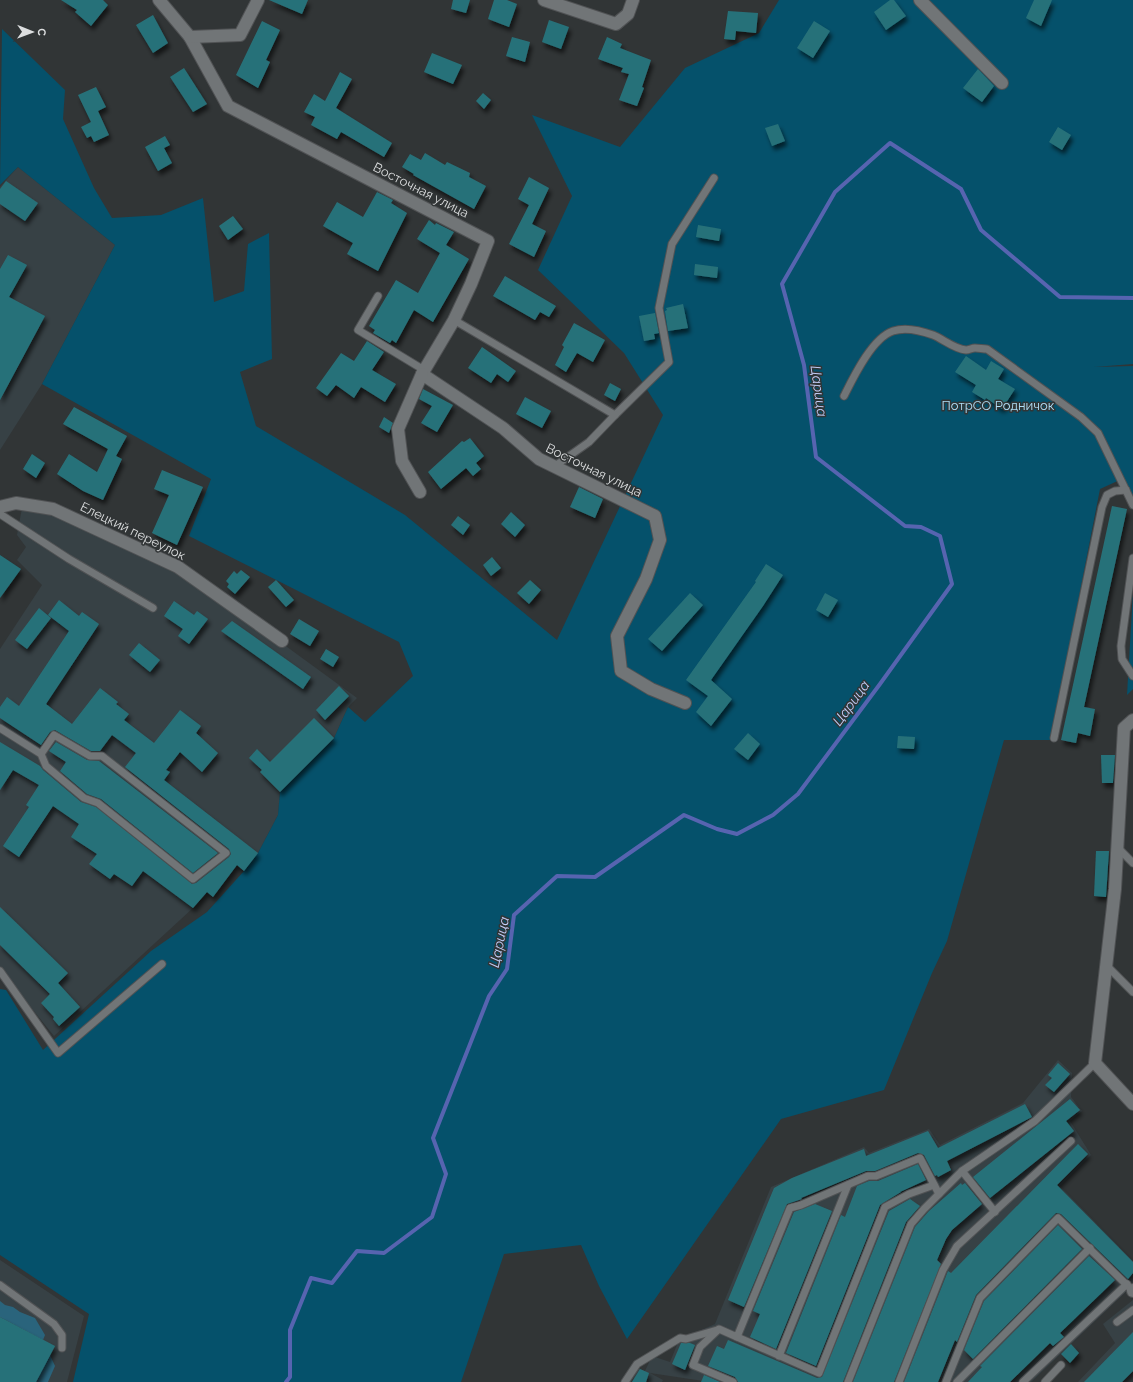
<svg xmlns="http://www.w3.org/2000/svg" width="1133" height="1382" font-family="Raleway,sans-serif">
	<style>
		.built { fill: #374145 }
		.green { fill: #05516b }
		.forest { fill: #2a647c }
		.lines { fill: none; stroke-linecap: round; stroke-linejoin: round }
		.stream { stroke: #5764b0; stroke-width: 4 }
		.building { fill: #287179; filter: url(#shadow) }
		.lane-casing { stroke: #505254; stroke-width: 9 }
		.street-casing { stroke: #505254; stroke-width: 14 }
		.lane { stroke: #717577; stroke-width: 7 }
		.street { stroke: #717577; stroke-width: 12 }
		.labels { text-anchor: middle; dominant-baseline: central; stroke-width: 3; stroke-linejoin: round; paint-order: stroke }
		.street-label { font-size: 13px; fill: #dcdedf; stroke: #313536 }
		.park-label { font-size: 13px; fill: #afdff7; stroke: #313536 }
		.water-label { font-size: 14px; font-style: italic; fill: #c2cdf7; stroke: #313536 }
	</style>
	<defs>
		<filter id="shadow"><feDropShadow dx="2.5" dy="4.5" stdDeviation="2" flood-color="#0009"/></filter>
	</defs>
	<rect width="100%" height="100%" fill="#313536"/>
	<g class="built">
		<polygon points="18,167 115,245 42,384 0,450 0,187"/>
		<polygon points="22,508 55,513 177,571 283,644 357,698 348,707 334,738 280,792 278,815 258,853 244,871 237,865 213,897 207,892 193,908 54,1036 0,969 0,649 42,585 17,560 26,547 17,535"/>
		<polygon points="1058,1060 1072,1073 1071,1097 1082,1111 1070,1121 1091,1155 1060,1186 1133,1261 1133,1285 1031,1382 710,1382 650,1373 663,1380 662,1382 632,1382 638,1368 645,1371 652,1356 670,1362 679,1340 715,1324 771,1187 864,1147 869,1153 929,1129 940,1145 1023,1103"/>
		<polygon points="0,1260 84,1316 67,1382 0,1382"/>
		<polygon points="1133,1300 1133,1382 1078,1382 1115,1343 1103,1324"/>
	</g>
	<g class="green">
		<polygon points="779,0 1133,0 1133,364 1094,367 1133,366 1133,498 1124,478 1100,489 1051,740 1004,740 947,941 932,973 884,1090 781,1119 627,1339 599,1286 581,1245 504,1254 461,1382 73,1382 89,1314 0,1255 0,989 6,990 43,1050 151,951 207,912 244,871 258,853 278,815 280,792 334,738 348,707 365,722 413,676 399,642 189,536 211,479 42,384 115,245 18,167 0,185 2,29 65,90 63,119 94,188 112,218 161,215 203,198 214,302 244,291 248,244 269,233 272,359 240,372 256,426 405,515 557,640 663,415 624,353 538,270 572,196 532,115 620,147 685,68 759,33"/>
		<polygon points="1133,593 1133,689 1127,695"/>
	</g>
	<g class="forest">
		<polygon points="0,1301 5,1305 13,1307 20,1312 35,1318 45,1335 43,1340 0,1317"/>
		<polygon points="50,1355 55,1366 48,1382 36,1382"/>
	</g>
	<g class="lines">
		<polyline class="stream" points="286,1382 290,1377 290,1330 311,1278 332,1283 357,1251 384,1253 432,1217 446,1174 433,1138 489,996 507,969 514,915 557,876 595,877 684,815 717,829 737,834 773,815 798,794 880,684 952,584 940,536 921,527 905,526 816,457 804,365 782,284 835,192 890,143 961,189 981,230 1060,297 1133,298"/>
	</g>
	<g class="building">
		<polygon points="61,0 103,0 108,5 91,26 75,12 77,10"/>
		<polygon points="269,0 308,0 302,14"/>
		<polygon points="453,0 470,0 466,13 451,9"/>
		<polygon points="494,0 507,0 517,4 509,27 488,19"/>
		<polygon points="890,0 894,0 906,16 886,30 874,12"/>
		<polygon points="1034,0 1052,0 1041,26 1026,18"/>
		<polygon points="728,11 758,13 756,33 736,31 735,40 724,39"/>
		<polygon points="153,15 168,43 153,53 136,25"/>
		<polygon points="549,20 569,27 561,49 542,42"/>
		<polygon points="262,21 280,30 266,60 270,62 258,88 236,75"/>
		<polygon points="814,21 830,31 813,58 797,48"/>
		<polygon points="512,37 530,42 525,62 506,56"/>
		<polygon points="607,37 622,44 620,48 651,60 642,87 644,88 637,106 619,100 629,74 621,72 623,68 598,59"/>
		<polygon points="432,53 462,65 453,84 424,72"/>
		<polygon points="184,68 207,104 193,112 170,77"/>
		<polygon points="978,69 994,86 982,102 963,88"/>
		<polygon points="340,72 352,79 336,108 392,143 384,157 341,132 337,139 311,125 315,117 304,112 314,94 325,101"/>
		<polygon points="96,87 106,107 98,111 109,135 94,142 91,136 87,138 81,127 91,122 78,95"/>
		<polygon points="483,93 491,100 484,109 476,101"/>
		<polygon points="778,124 785,141 772,146 765,128"/>
		<polygon points="1058,127 1071,135 1062,150 1049,142"/>
		<polygon points="165,136 170,145 164,148 172,163 158,171 145,147"/>
		<polygon points="425,153 445,165 447,162 470,173 469,177 486,186 474,209 413,175 414,174 402,167 410,154 421,160"/>
		<polygon points="529,177 549,188 532,224 546,231 534,257 509,244 529,205 518,199"/>
		<polygon points="6,181 38,203 25,221 0,204 0,189"/>
		<polygon points="377,192 393,200 391,203 407,213 378,271 347,254 353,243 323,226 337,202 363,217"/>
		<polygon points="233,216 243,229 228,240 219,226"/>
		<polygon points="429,220 435,225 436,223 454,232 446,245 469,259 433,322 414,310 396,343 392,340 390,343 373,333 375,330 369,326 396,280 418,293 440,253 417,239"/>
		<polygon points="698,225 721,229 719,241 696,237"/>
		<polygon points="8,255 27,265 9,297 45,316 0,400 0,269"/>
		<polygon points="695,264 718,267 717,278 694,275"/>
		<polygon points="505,276 556,306 549,317 540,312 535,320 493,296"/>
		<polygon points="683,304 688,328 668,331 665,311 667,310 666,308"/>
		<polygon points="655,313 659,333 654,334 655,339 644,341 639,316"/>
		<polygon points="574,323 605,340 593,362 577,353 566,372 555,365 564,347 562,345"/>
		<polygon points="367,341 384,352 372,370 396,384 385,402 361,387 354,398 336,385 327,396 316,388 341,353 354,361"/>
		<polygon points="482,347 516,371 508,382 497,374 491,383 468,368"/>
		<polygon points="966,356 986,370 991,361 1004,369 998,379 1015,389 1002,409 986,398 985,400 972,392 976,385 955,372"/>
		<polygon points="610,383 621,389 615,401 604,395"/>
		<polygon points="423,389 453,405 437,432 421,423 432,406 419,399"/>
		<polygon points="525,397 551,411 542,428 516,414"/>
		<polygon points="74,407 127,436 116,456 122,459 103,500 83,491 57,474 69,454 97,472 108,449 63,424"/>
		<polygon points="384,417 393,423 389,433 379,427"/>
		<polygon points="470,438 484,456 476,463 481,469 473,476 466,468 441,489 428,472 462,441 464,442"/>
		<polygon points="32,454 45,463 36,478 23,469"/>
		<polygon points="162,470 203,487 177,545 152,533 169,495 154,489"/>
		<polygon points="579,487 603,499 595,518 570,507"/>
		<polygon points="1112,506 1127,509 1084,707 1095,709 1090,736 1078,733 1076,743 1061,740"/>
		<polygon points="511,512 525,525 515,537 501,524"/>
		<polygon points="458,516 470,525 463,535 451,525"/>
		<polygon points="0,555 21,569 0,598"/>
		<polygon points="492,557 501,568 491,576 483,565"/>
		<polygon points="766,564 783,575 763,606 711,680 732,699 711,726 696,712 708,696 686,680 756,582 755,581"/>
		<polygon points="241,570 250,577 235,594 227,587 229,584 226,581 234,571 237,574"/>
		<polygon points="276,580 294,600 286,607 268,587"/>
		<polygon points="530,580 541,590 529,604 517,593"/>
		<polygon points="690,593 703,605 662,651 648,639"/>
		<polygon points="825,593 838,600 828,617 816,610"/>
		<polygon points="59,600 79,616 82,612 99,624 46,704 72,724 100,688 118,702 116,704 129,714 124,720 154,743 180,710 201,726 196,733 218,753 202,772 180,752 166,770 170,772 164,780 258,853 244,871 237,865 213,897 207,892 193,908 143,871 132,886 114,874 110,879 89,864 97,854 71,837 79,824 53,806 19,857 3,846 29,807 26,805 39,785 13,770 0,790 0,742 40,766 43,770 81,802 96,807 192,884 196,883 229,857 231,854 229,849 125,767 136,753 112,735 100,751 91,751 55,730 50,732 41,745 0,718 0,707 7,697 19,706 69,631 48,615"/>
		<polygon points="174,601 194,615 197,611 208,619 189,644 178,636 183,629 164,616"/>
		<polygon points="39,608 51,618 27,649 15,640"/>
		<polygon points="299,619 319,631 310,646 290,634"/>
		<polygon points="232,621 311,677 303,689 221,631"/>
		<polygon points="139,643 160,660 150,672 129,655"/>
		<polygon points="326,649 339,657 333,667 320,659"/>
		<polygon points="339,686 349,696 325,720 316,710"/>
		<polygon points="314,718 334,738 280,792 260,772 262,770 249,758 257,749 270,762"/>
		<polygon points="748,733 760,744 748,760 734,749"/>
		<polygon points="898,736 915,737 914,749 897,748"/>
		<polygon points="56,742 87,760 99,761 218,853 193,873 101,799 87,794 60,771 66,762 49,751"/>
		<polygon points="1101,755 1115,755 1113,783 1102,783"/>
		<polygon points="1096,851 1109,851 1106,897 1094,896"/>
		<polygon points="0,907 68,973 58,983 80,1007 59,1026 53,1019 54,1017 41,1003 50,994 0,945"/>
		<polygon points="1058,1063 1070,1074 1054,1092 1045,1085 1052,1078 1048,1075"/>
		<polygon points="1070,1099 1080,1110 1066,1121 1074,1131 990,1198 973,1177"/>
		<polygon points="1025,1104 1032,1117 947,1161 951,1170 938,1177 937,1175 935,1176 924,1155 918,1153 875,1171 866,1171 801,1198 802,1199 787,1204 744,1307 728,1300 774,1188 792,1178 864,1149 866,1156 928,1131 938,1148"/>
		<polygon points="1078,1144 1088,1154 1057,1185 1133,1262 1133,1273 1128,1279 1061,1214 1056,1213 976,1295 957,1342 955,1340 938,1382 904,1382 948,1271 951,1273"/>
		<polygon points="918,1164 926,1180 900,1192 901,1192 883,1203 880,1205 816,1366 786,1353 841,1215 845,1217 857,1186 869,1181 878,1181"/>
		<polygon points="961,1183 962,1185 965,1183 982,1204 952,1230 946,1239 937,1260 941,1264 894,1382 853,1382 915,1227 929,1211"/>
		<polygon points="910,1199 920,1206 906,1222 843,1382 738,1382 735,1377 708,1366 717,1346 724,1349 728,1340 817,1378 822,1377 889,1211"/>
		<polygon points="815,1204 832,1211 776,1349 750,1337 760,1314 753,1311 794,1212"/>
		<polygon points="1058,1225 1082,1249 973,1359 964,1350 984,1301"/>
		<polygon points="1089,1256 1115,1280 1060,1333 1064,1337 1053,1346 1050,1343 1010,1382 968,1382 982,1367 980,1366"/>
		<polygon points="0,1317 55,1346 36,1382 0,1382"/>
		<polygon points="1133,1332 1133,1371 1122,1382 1084,1382"/>
		<polygon points="681,1343 690,1343 695,1345 685,1370 672,1364"/>
		<polygon points="1071,1344 1079,1353 1070,1363 1061,1354"/>
		<polygon points="640,1369 649,1373 646,1382 632,1382"/>
		<polygon points="704,1375 720,1382 701,1382"/>
	</g>
	<g class="lines">
		<g class="lane-casing">
			<g id="lane">
				<polyline points="378,296 358,330 424,370"/>
				<polyline points="454,320 615,415 669,362 659,308 672,244 714,178"/>
				<path d="M844,396C853,378 872,338 893,331C905,327 922,331 933,335C943,339 954,349 966,350C969,350 972,348 975,348C979,348 983,349 987,349L1081,417L1098,433L1133,505"/>
				<polyline points="555,466 589,442 615,415"/>
				<polyline points="0,514 69,559 153,608"/>
				<polyline points="1133,558 1121,646 1122,659 1133,676"/>
				<polyline points="0,728 41,754 46,766 84,798 98,803 193,879 226,853 102,756 90,756 54,735 41,754"/>
				<polyline points="1054,738 1102,507 1107,495 1115,491 1126,490"/>
				<polyline points="1117,847 1133,863"/>
				<polyline points="1106,965 1133,992"/>
				<polyline points="0,971 58,1053 162,964"/>
				<polyline points="962,1171 995,1212"/>
				<polyline points="0,1285 54,1324 62,1335 62,1348"/>
				<polyline points="1117,1322 1133,1310"/>
				<polyline points="737,1337 819,1373 885,1207 909,1194 934,1185"/>
				<polyline points="779,1356 848,1185"/>
				<polyline points="625,1382 637,1364 680,1338 686,1339 717,1330"/>
				<polyline points="733,1382 693,1365 700,1347 719,1329 737,1337 790,1208 801,1205 868,1176 876,1176 920,1158 939,1194"/>
				<polyline points="848,1382 911,1224 924,1209 962,1171 1035,1121 1095,1063"/>
				<polyline points="899,1382 943,1270 957,1246 1071,1141"/>
				<polyline points="946,1382 980,1298 1058,1218 1133,1291"/>
				<polyline points="957,1382 1090,1248"/>
				<polyline points="1023,1382 1127,1284"/>
				<polyline points="1045,1382 1061,1365"/>
			</g>
		</g>
		<g class="street-casing">
			<g id="street">
				<polyline points="159,0 190,37 228,106 488,241 471,284 454,320 422,374 503,428 539,459 655,516 660,540 646,579 617,636 621,671 651,689 685,703"/>
				<polyline points="544,0 616,24 628,14 633,0"/>
				<polyline points="920,0 1002,83"/>
				<polyline points="190,37 240,35 258,0"/>
				<polyline points="420,492 402,461 398,429 422,374"/>
				<polyline points="0,507 16,503 53,509 178,567 282,641"/>
				<polyline points="1133,720 1124,728 1115,889 1095,1063 1133,1104"/>
				<polyline points="1133,1291 1133,1290"/>
			</g>
		</g>
		<use href="#lane" class="lane"/>
		<use href="#street" class="street"/>
	</g>
	<g class="labels">
		<g class="street-label">
			<text transform="translate(421 190) rotate(27)">Восточная улица</text>
			<text transform="translate(594 470) rotate(26)">Восточная улица</text>
			<text transform="translate(133 531) rotate(26)">Елецкий переулок</text>
		</g>
		<g class="park-label">
			<text x="998" y="405">ПотрСО Родничок</text>
		</g>
		<g class="water-label">
			<text transform="translate(819 391) rotate(82)">Царица</text>
			<text transform="translate(851 703) rotate(-54)">Царица</text>
			<text transform="translate(499 942) rotate(-78)">Царица</text>
		</g>
	</g>
	<g transform="translate(32 32) rotate(91)" stroke="#313536" stroke-width="3" paint-order="stroke">
	<path d="M0-3L7 15L0 10L-7 15Z" fill="#dcdedf"/>
	<text y="-6" font-size="11" font-weight="bold" text-anchor="middle" fill="#dcdedf">С</text>
	</g>
</svg>
